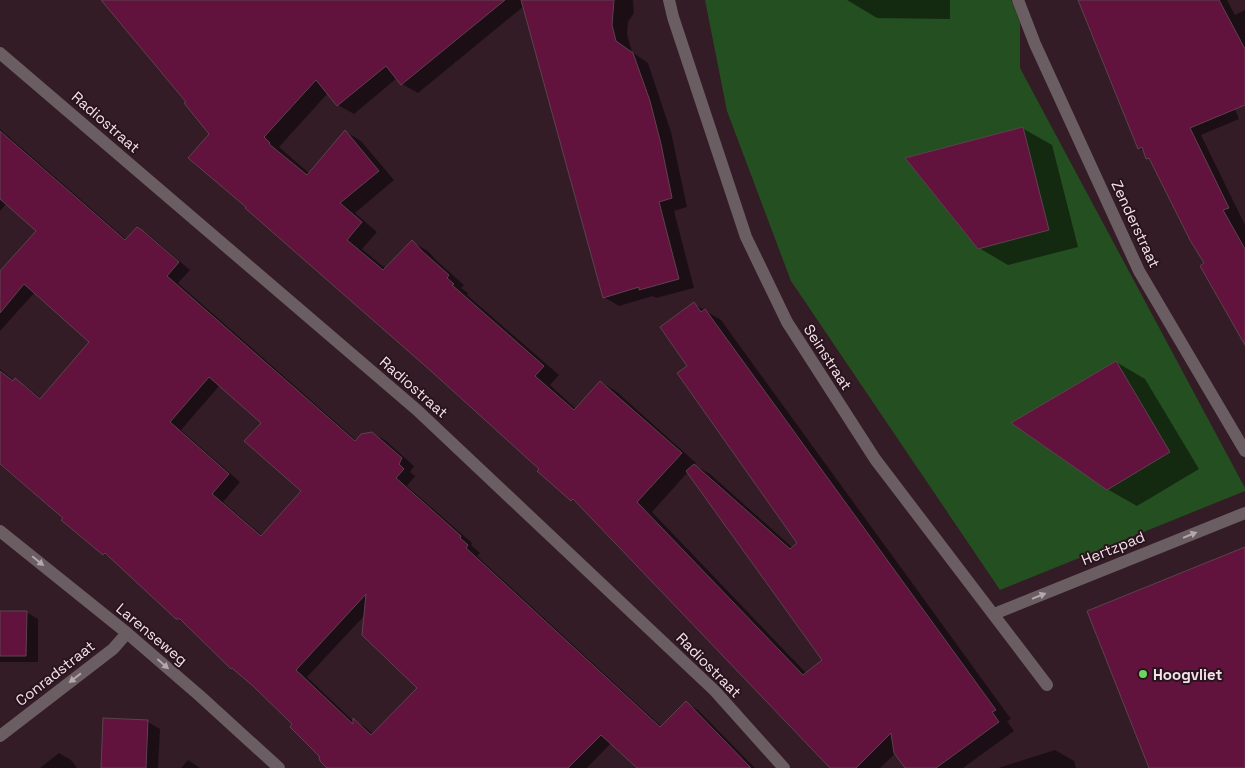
<svg xmlns="http://www.w3.org/2000/svg" width="1245" height="768" font-family="'Space Grotesk',sans-serif">
	<style>
		.green { fill: #244f20 }
		.shadow { fill: #0007; fill-rule: evenodd }
		.building { fill: #61133e; stroke: #5d424d; fill-rule: evenodd }
		.lines { fill: none; stroke-linecap: round; stroke-linejoin: round }
		.minor { stroke: #6a5e63; stroke-width: 12 }
		.tertiary { stroke: #6a5e63; stroke-width: 12 }
		.oneway { fill: #b5a7ac }
		.poi-dot { fill: #6dd361; stroke: #29131d; stroke-width: 2 }
		.labels { text-anchor: middle; dominant-baseline: central; stroke-width: 4; stroke-linejoin: round; paint-order: stroke }
		.street-label { font-size: 15px; fill: #f3e2e8; stroke: #29131d }
		.poi-label { font-size: 15px; font-weight: bold; fill: #f3e2e8; stroke: #29131d; text-anchor: start }
	</style>
	<rect width="100%" height="100%" fill="#341c27"/>
	<polygon class="green" points="705,0 1011,0 1020,22 1020,68 1245,488 1245,491 1000,590 791,281 727,111"/>
	<g class="shadow">
		<path d="M101,0H633L634,13L628,22L627,34L632,52L648,63L671,132L687,207L674,211L694,288L656,298L653,296L619,306L604,297L524,6L418,93L402,84L397,78L354,114L338,105L328,93L279,147L310,174L346,132L361,141L394,180L355,213L377,232L362,249L386,269L412,242L428,251L437,261L464,285L461,288L468,293L467,295L559,375L550,385L576,409L601,382L616,391L696,463L694,465L710,474L793,548L799,543L689,366L694,304L721,320L1011,719L1007,721L1014,731L963,768H907L896,753L880,768H831L580,505L572,500L188,102L105,2ZM688,472L823,660L807,674L652,512Z"/>
		<polygon points="847,0 950,0 950,19 877,18"/>
		<polygon points="1079,0 1227,0 1235,15 1245,10 1245,78 1226,88 1239,119 1201,135 1245,225 1245,341 1152,160 1147,158 1145,152 1139,148"/>
		<polygon points="1022,128 1052,145 1078,247 1008,265 979,248"/>
		<path d="M0,129L127,240L137,228L149,235L190,270L178,283L357,441L372,433L385,440L414,466L410,472L415,476L407,486L472,543L471,545L480,553L477,556L662,727L686,703L698,710L755,768H639L611,743L587,768H331L294,724L239,672L232,668L188,625L176,618L114,560L104,554L64,518L0,465V369L15,381V380L27,387L42,399L91,342L35,292L0,331V273L38,231L7,203L0,211ZM220,385L263,423L303,491L263,536L223,502L240,482L181,430ZM365,615L419,688L374,735L365,727L354,720V722L307,677Z"/>
		<polygon points="1116,362 1145,379 1199,469 1137,506 1107,489"/>
		<polygon points="0,612 26,612 38,619 38,662 0,662"/>
		<polygon points="148,722 160,729 158,768 102,768"/>
		<polygon points="1055,750 1074,761 1076,768 998,768"/>
		<polygon points="59,753 71,760 77,768 40,768"/>
		<polygon points="188,760 200,768 201,768 181,768"/>
	</g>
	<g class="building">
		<polygon points="101,0 505,0 401,85 386,66 337,106 316,80 264,137 270,143 269,144 307,175 345,130 379,171 340,203 362,222 347,240 383,270 412,240 422,251 449,275 447,278 454,284 452,285 544,366 535,376 574,410 600,381 682,453 637,502 803,675 822,660 686,471 694,464 790,549 797,543 677,373 687,366 660,327 694,302 701,312 705,309 996,710 992,712 999,722 936,768 905,768 894,753 891,733 856,768 830,768 573,499 571,501 537,471 539,469 431,371 245,208 246,207 188,158 209,134 184,103 186,102"/>
		<polygon points="521,0 614,0 612,25 616,41 633,53 650,101 661,144 672,198 659,202 679,279 639,290 639,287 603,298"/>
		<polygon points="1078,0 1219,0 1245,49 1245,105 1190,128 1229,208 1223,210 1245,249 1245,345 1200,266 1204,263 1190,240 1149,158 1146,159 1142,147 1138,149"/>
		<polygon points="1023,127 1049,230 978,249 905,158"/>
		<path d="M0,131L125,240L137,227L143,231L179,262L167,276L355,441L361,434L372,432L402,458L399,464L404,469L396,478L461,536L460,538L468,545L466,548L660,727L686,701L751,768H637L601,735L568,768H327L320,761L319,756L290,727L292,724L253,686L232,668L231,669L180,619H176L105,553L103,555L61,520L63,518L0,464V371L13,381L15,378L40,399L89,342L24,284L0,313V271L36,231L0,199ZM209,377L261,423L244,441L301,491L261,536L212,494L229,474L170,422ZM366,594L362,635L417,688L371,735L353,718V724L296,670Z"/>
		<polygon points="1116,361 1170,452 1107,490 1011,423"/>
		<polygon points="1245,547 1245,768 1149,768 1087,611"/>
		<polygon points="0,611 27,611 26,656 0,656"/>
		<polygon points="103,718 148,720 146,768 101,768"/>
	</g>
	<g class="lines">
		<g class="minor">
			<polyline points="669,0 673,17 746,237 787,322 875,459 1047,685"/>
			<polyline points="1018,0 1035,44 1139,271 1245,451"/>
			<polyline points="0,53 417,410 715,691 784,768"/>
			<polyline points="994,614 1245,513"/>
			<polyline points="0,736 113,649 127,633"/>
		</g>
		<polyline class="tertiary" points="0,531 127,633 200,696 279,768"/>
	</g>
	<defs><path id="oneway-solid" d="M-6-.8H1V-3.2L6.5 0L1 3.2V.8H-6Z" transform="scale(1.25)"/></defs>
	<g class="oneway">
		<use href="#oneway-solid" transform="translate(1190 535) rotate(-22)"/>
		<use href="#oneway-solid" transform="translate(38 561) rotate(39)"/>
		<use href="#oneway-solid" transform="translate(1039 596) rotate(-22)"/>
		<use href="#oneway-solid" transform="translate(163 664) rotate(41)"/>
		<use href="#oneway-solid" transform="translate(75 678) rotate(142)"/>
	</g>
	<circle class="poi-dot" cx="1143" cy="674" r="5"/>
	<g class="labels">
		<g class="street-label">
			<text transform="translate(106 122) rotate(41)">Radiostraat</text>
			<text transform="translate(1136 224) rotate(65)">Zenderstraat</text>
			<text transform="translate(828 357) rotate(57)">Seinstraat</text>
			<text transform="translate(414 387) rotate(41)">Radiostraat</text>
			<text transform="translate(1113 548) rotate(-22)">Hertzpad</text>
			<text transform="translate(152 634) rotate(40)">Larenseweg</text>
			<text transform="translate(709 665) rotate(45)">Radiostraat</text>
			<text transform="translate(55 673) rotate(-38)">Conradstraat</text>
		</g>
		<g class="poi-label">
			<text x="1153" y="674">Hoogvliet</text>
		</g>
	</g>
</svg>
